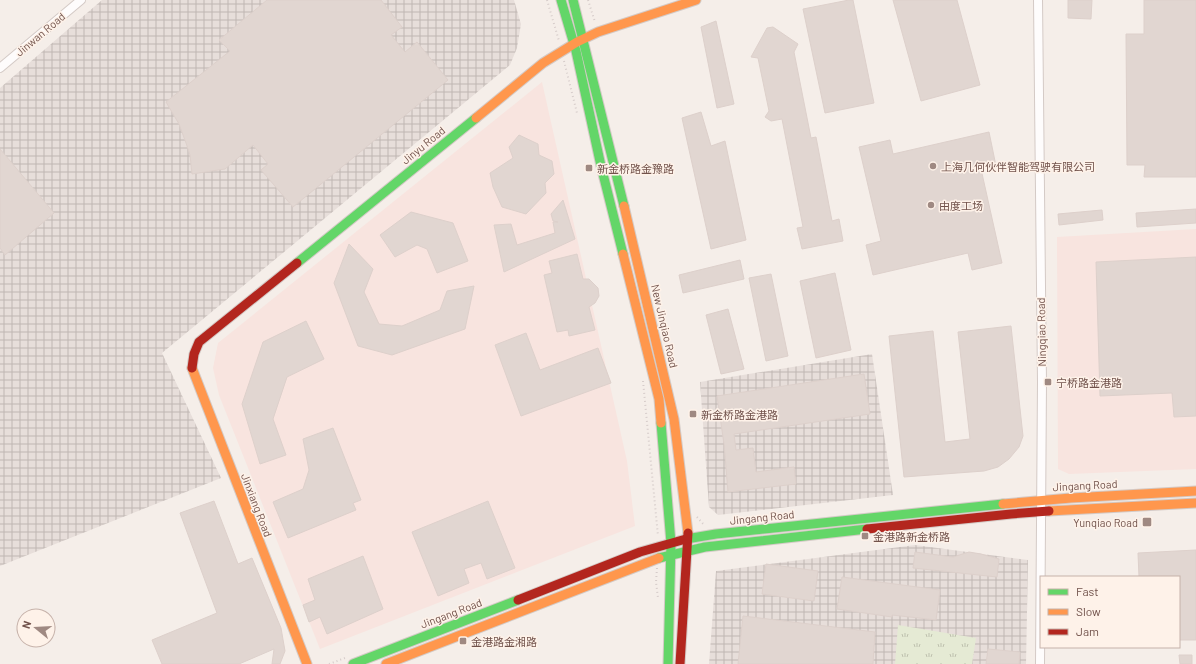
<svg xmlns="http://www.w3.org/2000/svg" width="1196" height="664" font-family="Barlow,'Noto Sans SC',sans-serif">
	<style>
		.commercial { fill: #f8e4df }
		.industrial { fill: url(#industrial-grid) }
		.park { fill: url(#park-tufts) }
		.building { fill: #e1d6d1; stroke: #ddd0cb }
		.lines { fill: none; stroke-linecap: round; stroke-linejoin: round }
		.street-casing { stroke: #d4cac6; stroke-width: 10 }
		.fast-casing { stroke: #d4cac6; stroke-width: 11 }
		.slow-casing { stroke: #d4cac6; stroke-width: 11 }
		.jam-casing { stroke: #d4cac6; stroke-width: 11 }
		.path { stroke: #d6ccca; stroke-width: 2; stroke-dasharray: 1 3; stroke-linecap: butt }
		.street { stroke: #fefcfc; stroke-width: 8 }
		.fast { stroke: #63d668; stroke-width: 9 }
		.slow { stroke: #ff974d; stroke-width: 9 }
		.jam { stroke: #b3261e; stroke-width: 9 }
		.poi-dot { fill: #9f8982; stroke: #fef2e9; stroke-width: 1.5 }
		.labels { text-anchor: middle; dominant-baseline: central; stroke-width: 3; stroke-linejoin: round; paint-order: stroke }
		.street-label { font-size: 11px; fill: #71524b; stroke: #fef2e9 }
		.poi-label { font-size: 11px; fill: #71524b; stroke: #fef2e9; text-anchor: start }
	</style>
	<defs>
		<pattern id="industrial-grid" width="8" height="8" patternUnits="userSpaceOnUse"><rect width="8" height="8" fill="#e7deda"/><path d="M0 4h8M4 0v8" fill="none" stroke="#c0b7b3"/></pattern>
		<pattern id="park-tufts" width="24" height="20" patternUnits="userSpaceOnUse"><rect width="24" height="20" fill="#e5ead4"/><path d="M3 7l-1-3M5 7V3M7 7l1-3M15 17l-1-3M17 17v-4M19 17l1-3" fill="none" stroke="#bec0ae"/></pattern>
	</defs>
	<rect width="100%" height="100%" fill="#f5eee9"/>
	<g class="commercial">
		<polygon points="542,82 627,461 635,526 320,649 219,395 213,368 218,343"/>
		<polygon points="1196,229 1196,469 1069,474 1058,469 1057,237"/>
	</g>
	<g class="industrial">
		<polygon points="102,0 514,0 521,24 517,48 510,65 162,353 221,478 0,566 0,88"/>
		<polygon points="872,354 893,495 718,515 709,507 700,382"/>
		<polygon points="915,545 1028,560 1026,664 709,664 716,571"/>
	</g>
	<polygon class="park" points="898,625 976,638 972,664 895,664"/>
	<g class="building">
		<polygon points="267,0 381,0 402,27 391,35 405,52 417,42 448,80 293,207 261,170 268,164 253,145 225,169 192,174 190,155 186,143 179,124 166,102 230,51 219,40"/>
		<polygon points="849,0 853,0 874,103 825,113 803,9"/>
		<polygon points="893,0 957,0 980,85 921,101"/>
		<polygon points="1068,0 1092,0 1091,19 1068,18"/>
		<polygon points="1144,0 1196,0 1196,177 1144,177 1145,165 1127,165 1126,34 1144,34"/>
		<polygon points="716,21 734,104 717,108 701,27"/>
		<polygon points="773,27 798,44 794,52 811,138 816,137 832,221 839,219 843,241 802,249 797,228 803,227 782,119 771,121 765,117 769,111 758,58 751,57 767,28"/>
		<polygon points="701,112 711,146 725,141 746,240 711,249 682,118"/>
		<polygon points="989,132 996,166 981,169 1002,263 972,270 968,253 873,275 866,245 881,241 859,147 890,140 893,154"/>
		<polygon points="519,135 538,144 539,155 552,161 554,174 545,183 546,193 526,214 502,207 493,187 490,173 513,158 509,147"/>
		<polygon points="0,149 54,213 5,255 0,248"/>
		<polygon points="563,200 575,239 504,272 494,225 511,224 517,245 555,233 553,222 558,222 553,221 551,214"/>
		<polygon points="1196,209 1196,223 1137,227 1136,213"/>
		<polygon points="1102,210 1103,220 1059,225 1058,214"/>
		<polygon points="411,212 453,223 468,261 437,273 427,249 417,245 395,257 380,235"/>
		<polygon points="349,244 373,269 364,292 379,324 402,326 440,310 447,291 474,286 465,329 392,355 358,346 334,283"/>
		<polygon points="577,254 583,279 589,279 598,288 599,296 595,303 589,307 595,330 569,336 568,330 557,332 544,275 552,273 549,261"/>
		<polygon points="1196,257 1196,416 1174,417 1172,393 1100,396 1096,262"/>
		<polygon points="740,260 744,279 683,293 679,275"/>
		<polygon points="835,273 851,350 816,358 800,281"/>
		<polygon points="771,274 788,356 766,361 749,278"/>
		<polygon points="728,309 744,369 721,374 706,315"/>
		<polygon points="306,321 324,359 287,377 273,419 286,455 260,464 242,404 263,342"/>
		<polygon points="1011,326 1023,436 1019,447 1009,459 998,467 984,471 904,477 889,336 933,331 945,442 970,439 958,332"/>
		<polygon points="526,333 540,370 598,348 611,383 521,416 495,345"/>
		<polygon points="864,374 870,414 734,434 736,450 753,448 756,472 794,467 796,484 728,492 724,444 717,396"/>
		<polygon points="333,428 361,500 353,503 356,510 288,538 273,502 303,489 309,470 303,439"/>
		<polygon points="214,501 238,564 252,558 281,628 285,651 280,664 272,664 274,649 239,664 162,664 152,640 217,613 180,513"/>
		<polygon points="488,501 515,568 487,579 481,563 464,569 469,583 438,596 412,532"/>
		<polygon points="1196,550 1196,640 1179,640 1179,577 1139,577 1138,553"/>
		<polygon points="915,552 953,557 969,552 981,554 999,559 997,577 913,568"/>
		<polygon points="363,556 383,609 327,634 320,617 309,622 303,605 315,600 308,579"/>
		<polygon points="766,564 818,571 814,601 762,594"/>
		<polygon points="842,577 940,590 936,620 892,615 892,617 837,609"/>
		<polygon points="743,616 875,632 873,664 738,664"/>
		<polygon points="988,649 1020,652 1019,664 986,664"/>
		<polygon points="1179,655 1192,655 1192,664 1180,664"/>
	</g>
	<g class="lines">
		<g class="street-casing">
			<g id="street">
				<polyline points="1038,0 1042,382 1040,664"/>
				<polyline points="0,68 81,0"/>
			</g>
		</g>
		<g class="fast-casing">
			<g id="fast">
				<polyline points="561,0 576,51 601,166 623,254"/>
				<polyline points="573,0 624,206"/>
				<polyline points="297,263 476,118"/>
				<polyline points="661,423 671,543 668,664"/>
				<polyline points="686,539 716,534 1003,504"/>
				<polyline points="659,558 705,547 867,529"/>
				<polyline points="353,664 518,600"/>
			</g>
		</g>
		<g class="slow-casing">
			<g id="slow">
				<polyline points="476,118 543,63 577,42 598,32 696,0"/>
				<polyline points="624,206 674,419 688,533"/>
				<polyline points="623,254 659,399 661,423"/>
				<polyline points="192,368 307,664"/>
				<polyline points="1003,504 1071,498 1196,491"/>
				<polyline points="1049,511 1196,503"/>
				<polyline points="386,664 659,558"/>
			</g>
		</g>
		<g class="jam-casing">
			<g id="jam">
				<polyline points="192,368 194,354 199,342 297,263"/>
				<polyline points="867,529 1011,514 1049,511"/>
				<polyline points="518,600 640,552 686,539"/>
				<polyline points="680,664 688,533"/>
			</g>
		</g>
		<g class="path">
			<polyline points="547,0 559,41"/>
			<polyline points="588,0 595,22"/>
			<polyline points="564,61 577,113"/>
			<polyline points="643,381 658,536"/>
			<polyline points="697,517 705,526"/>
			<polyline points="657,568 656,582 658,598"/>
			<polyline points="329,664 345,658"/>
		</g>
		<use href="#street" class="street"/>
		<use href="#fast" class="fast"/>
		<use href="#slow" class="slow"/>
		<use href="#jam" class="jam"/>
	</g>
	<g class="poi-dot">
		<circle cx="933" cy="166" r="4"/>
		<rect x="585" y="164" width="8" height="8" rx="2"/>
		<circle cx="931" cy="205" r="4"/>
		<rect x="1044" y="378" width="8" height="8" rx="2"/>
		<rect x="689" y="410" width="8" height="8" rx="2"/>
		<rect x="1142" y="517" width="10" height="10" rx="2"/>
		<rect x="861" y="532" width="8" height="8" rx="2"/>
		<rect x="459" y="637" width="8" height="8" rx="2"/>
	</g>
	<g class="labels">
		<g class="street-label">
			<text transform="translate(40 34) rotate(-40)">Jinwan Road</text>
			<text transform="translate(423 145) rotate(-39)">Jinyu Road</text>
			<text transform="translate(665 326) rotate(77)">New Jinqiao Road</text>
			<text transform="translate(1041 332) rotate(-91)">Ningqiao Road</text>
			<text transform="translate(1085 485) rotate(-3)">Jingang Road</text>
			<text transform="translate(257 505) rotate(69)">Jinxiang Road</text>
			<text transform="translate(762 517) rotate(-6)">Jingang Road</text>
			<text transform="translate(451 613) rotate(-21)">Jingang Road</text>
		</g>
		<g class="poi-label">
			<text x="941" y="166">上海几何伙伴智能驾驶有限公司</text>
			<text x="597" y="168">新金桥路金豫路</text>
			<text x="939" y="205">由度工场</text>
			<text x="1056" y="382">宁桥路金港路</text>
			<text x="701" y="414">新金桥路金港路</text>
			<text x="1138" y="522" text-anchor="end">Yunqiao Road</text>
			<text x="873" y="536">金港路新金桥路</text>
			<text x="471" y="641">金港路金湘路</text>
		</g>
	</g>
	<rect x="1040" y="576" width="140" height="72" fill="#fef2e9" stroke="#c6b2aa"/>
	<rect x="1048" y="589" width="20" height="6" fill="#63d668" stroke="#c6b2aa"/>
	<text x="1076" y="596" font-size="12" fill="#71524b">Fast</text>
	<rect x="1048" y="609" width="20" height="6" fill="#ff974d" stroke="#c6b2aa"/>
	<text x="1076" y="616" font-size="12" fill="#71524b">Slow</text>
	<rect x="1048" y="629" width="20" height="6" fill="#b3261e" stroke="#c6b2aa"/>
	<text x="1076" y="636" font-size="12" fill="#71524b">Jam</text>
	<g transform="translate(36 628) rotate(288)"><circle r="19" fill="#fef2e9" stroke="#c6b2aa"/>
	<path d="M0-3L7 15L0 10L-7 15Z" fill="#9f8982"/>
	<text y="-6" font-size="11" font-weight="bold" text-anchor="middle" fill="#71524b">N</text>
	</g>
</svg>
